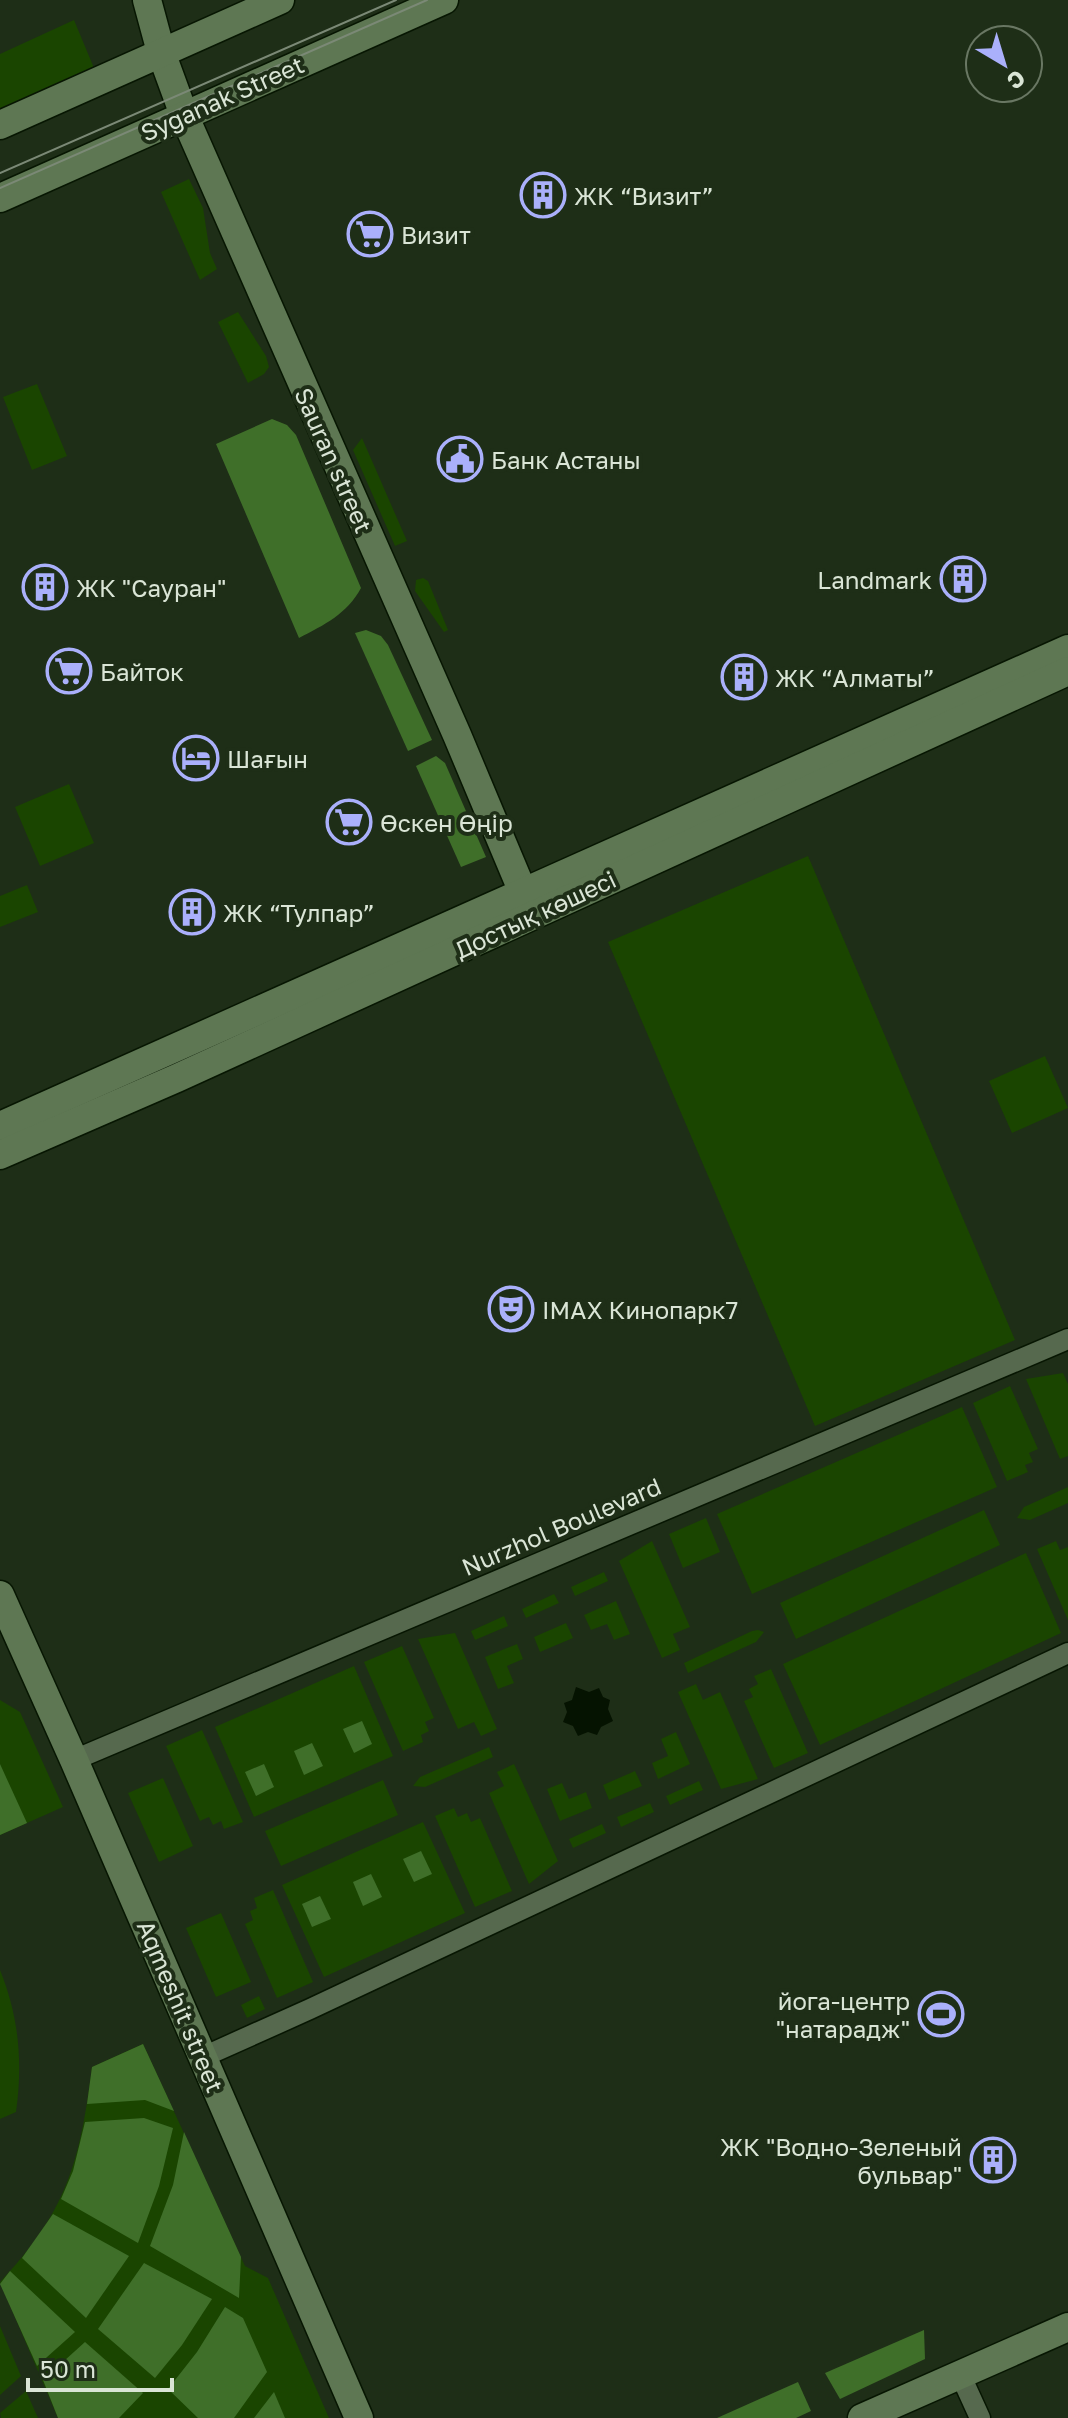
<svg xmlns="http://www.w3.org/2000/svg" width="1068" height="2418" font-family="'Golos Text',sans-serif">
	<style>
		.green { fill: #1a4500 }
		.forest { fill: #3f6f29 }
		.water { fill: #051301 }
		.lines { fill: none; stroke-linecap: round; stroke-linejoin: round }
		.street-casing { stroke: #071602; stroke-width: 23 }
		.secondary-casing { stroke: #071602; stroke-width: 31 }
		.street { stroke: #56694e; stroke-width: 20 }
		.secondary { stroke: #5e7753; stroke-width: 28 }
		.tram { stroke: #7b8976; stroke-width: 2 }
		.labels { text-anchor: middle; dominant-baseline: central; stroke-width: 8; stroke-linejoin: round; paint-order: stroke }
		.street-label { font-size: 24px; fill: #dae5d6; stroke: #1e2e17 }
		.poi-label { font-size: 24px; fill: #dae5d6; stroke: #1e2e17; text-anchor: start }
	</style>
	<rect width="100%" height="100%" fill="#1e2e17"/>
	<g class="green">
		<polygon points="74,20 94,68 0,110 0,54"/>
		<polygon points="189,179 203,208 210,253 217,269 200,280 161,192"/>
		<polygon points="238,312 266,356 269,367 264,374 248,383 218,322"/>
		<polygon points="37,384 67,456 32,470 3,397"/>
		<polygon points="362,438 407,541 395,546 353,450"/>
		<polygon points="423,578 428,581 448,630 444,632 415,591 416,580"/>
		<polygon points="69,784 94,843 40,866 15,807"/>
		<polygon points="808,856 1015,1340 815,1426 608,942"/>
		<polygon points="27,885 38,912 0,927 0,896"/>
		<polygon points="1045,1056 1068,1108 1012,1133 989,1081"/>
		<polygon points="1063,1373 1068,1384 1068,1456 1060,1459 1026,1379"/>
		<polygon points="1010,1386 1038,1449 1029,1453 1033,1462 1025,1465 1028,1472 1007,1481 973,1403"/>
		<polygon points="962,1407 997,1487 752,1594 717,1514"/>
		<polygon points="1068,1487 1068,1503 1030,1520 1017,1518 1024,1507"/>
		<polygon points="984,1510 1000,1545 796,1639 780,1603"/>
		<polygon points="706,1518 720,1552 683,1568 669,1534"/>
		<polygon points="652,1541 690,1627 673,1634 680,1650 662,1658 619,1561"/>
		<polygon points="1056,1541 1060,1550 1068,1547 1068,1620 1037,1549"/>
		<polygon points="1026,1553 1061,1633 820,1745 783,1664"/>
		<polygon points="604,1572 608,1581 575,1596 571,1587"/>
		<polygon points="554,1594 559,1603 526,1618 522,1609"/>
		<polygon points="616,1601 630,1634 614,1640 607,1624 591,1630 584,1615"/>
		<polygon points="504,1616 508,1626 475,1640 471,1631"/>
		<polygon points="566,1623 573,1638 540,1652 534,1637"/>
		<polygon points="758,1630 764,1632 756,1642 688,1673 684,1663 752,1631"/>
		<polygon points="455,1633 497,1729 481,1736 474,1722 458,1729 418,1639"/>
		<polygon points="517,1644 523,1659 507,1666 514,1683 498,1689 485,1657"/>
		<polygon points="402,1646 434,1718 425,1722 429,1731 421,1735 423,1742 403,1751 364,1662"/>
		<polygon points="354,1666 393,1756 254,1817 215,1727"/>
		<polygon points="771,1669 808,1753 774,1768 744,1701 753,1697 749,1689 758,1684 754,1676"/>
		<polygon points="696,1684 703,1700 720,1692 758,1779 721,1789 678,1692"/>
		<polygon points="0,1700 20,1712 63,1807 0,1835"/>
		<polygon points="202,1730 243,1822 224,1829 221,1821 213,1825 209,1817 200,1821 166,1746"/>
		<polygon points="676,1732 690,1764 658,1779 652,1763 668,1756 661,1739"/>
		<polygon points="489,1747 493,1757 425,1787 413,1786 420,1777"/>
		<polygon points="514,1764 558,1861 529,1884 489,1793 504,1786 497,1772"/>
		<polygon points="635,1771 642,1786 609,1800 603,1785"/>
		<polygon points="163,1778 193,1846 159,1862 128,1793"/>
		<polygon points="383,1780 398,1815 281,1866 265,1831"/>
		<polygon points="699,1781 703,1790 670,1805 666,1796"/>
		<polygon points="562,1783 569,1799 586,1792 592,1808 560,1821 547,1789"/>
		<polygon points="650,1803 654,1812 621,1827 617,1817"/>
		<polygon points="454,1808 458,1817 467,1813 471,1822 480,1818 512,1891 475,1907 435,1816"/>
		<polygon points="423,1822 465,1913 324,1977 282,1885"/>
		<polygon points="602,1824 606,1833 573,1848 569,1839"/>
		<polygon points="273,1890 313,1982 277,1998 245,1924 253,1920 250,1911 257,1908 254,1898"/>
		<polygon points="221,1913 251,1982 216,1997 186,1928"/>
		<path d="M0,1970C19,2017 23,2063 16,2112L0,2119Z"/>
		<polygon points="259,1996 265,2009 247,2018 241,2005"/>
		<path d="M143,2044L245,2266L268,2278L329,2418H58L0,2282C67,2212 80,2161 92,2067Z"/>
		<polygon points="0,2326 21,2376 0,2395"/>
		<polygon points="26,2391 38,2418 1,2418 0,2413"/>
	</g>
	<g class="forest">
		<path d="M272,419L287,425L296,435L361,588C347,614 324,625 299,638L216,444Z"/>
		<polygon points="366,630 381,636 388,645 432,740 408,751 355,633"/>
		<polygon points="436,756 445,763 486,857 461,867 416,766"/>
		<polygon points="362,1721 372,1744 354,1753 343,1729"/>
		<polygon points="312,1743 323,1766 304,1775 294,1751"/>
		<polygon points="0,1764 27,1823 0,1835"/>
		<polygon points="264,1764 274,1787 256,1796 245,1772"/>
		<polygon points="421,1851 432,1874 414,1882 403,1859"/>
		<polygon points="371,1874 382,1897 363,1906 353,1882"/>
		<polygon points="320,1896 331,1919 312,1927 302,1904"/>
		<polygon points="143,2044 174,2111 145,2100 87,2104 92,2067"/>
		<polygon points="144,2118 173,2128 159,2186 138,2243 61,2199 73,2171 85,2122"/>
		<polygon points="184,2132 241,2257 239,2298 150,2246 173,2185"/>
		<polygon points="53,2214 129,2256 86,2318 22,2258"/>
		<polygon points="144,2263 212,2299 182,2345 155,2378 98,2329"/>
		<polygon points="10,2271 75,2332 37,2366 0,2284"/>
		<polygon points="225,2307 243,2318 267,2372 234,2418 198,2418 168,2389 197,2352"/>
		<polygon points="924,2330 925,2359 840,2399 825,2373"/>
		<polygon points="85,2342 143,2393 119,2418 58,2418 43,2380"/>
		<polygon points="798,2382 811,2411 796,2418 717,2418"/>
		<polygon points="274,2392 285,2418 254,2418"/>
	</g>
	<polygon class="water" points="576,1687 589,1692 599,1688 603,1697 610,1700 608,1709 613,1721 601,1727 597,1735 588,1732 578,1736 573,1726 563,1722 567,1712 564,1703 572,1700"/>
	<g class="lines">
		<g class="street-casing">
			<g id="street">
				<polyline points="74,1760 1068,1339"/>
				<polyline points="203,2057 310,2009 1068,1653"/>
				<polyline points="960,2374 980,2418"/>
			</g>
		</g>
		<g class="secondary-casing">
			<g id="secondary">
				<polyline points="147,0 161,52 184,115 457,735 530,909"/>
				<polyline points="0,125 280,0"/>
				<polyline points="0,198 444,0"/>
				<polyline points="0,1126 1068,649"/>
				<polyline points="0,1155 177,1078 1068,671"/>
				<polyline points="0,1595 74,1760 359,2418"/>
				<polyline points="862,2418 1068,2327"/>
			</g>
		</g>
		<use href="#street" class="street"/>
		<use href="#secondary" class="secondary"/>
		<g class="tram">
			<polyline points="0,173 396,0"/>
			<polyline points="0,188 427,0"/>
		</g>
	</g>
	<defs>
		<g id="building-ring" transform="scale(2.3)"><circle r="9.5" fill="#1e2e17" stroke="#aab0fb" stroke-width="1.5"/><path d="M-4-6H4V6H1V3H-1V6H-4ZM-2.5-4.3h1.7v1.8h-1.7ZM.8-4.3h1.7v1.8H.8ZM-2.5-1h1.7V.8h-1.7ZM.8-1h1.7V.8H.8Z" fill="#aab0fb"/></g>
		<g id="supermarket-ring" transform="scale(2.3)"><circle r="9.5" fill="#1e2e17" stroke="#aab0fb" stroke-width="1.5"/><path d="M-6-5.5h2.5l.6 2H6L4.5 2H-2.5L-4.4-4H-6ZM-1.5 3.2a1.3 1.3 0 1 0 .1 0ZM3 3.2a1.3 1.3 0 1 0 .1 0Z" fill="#aab0fb"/></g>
		<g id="civic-ring" transform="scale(2.3)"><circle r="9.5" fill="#1e2e17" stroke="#aab0fb" stroke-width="1.5"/><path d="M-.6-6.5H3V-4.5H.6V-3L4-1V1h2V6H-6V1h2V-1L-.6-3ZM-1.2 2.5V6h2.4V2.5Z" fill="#aab0fb"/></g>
		<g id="hotel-ring" transform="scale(2.3)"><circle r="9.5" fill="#1e2e17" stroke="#aab0fb" stroke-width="1.5"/><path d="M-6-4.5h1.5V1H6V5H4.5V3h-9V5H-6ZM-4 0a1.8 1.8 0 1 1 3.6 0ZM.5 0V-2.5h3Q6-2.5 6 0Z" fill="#aab0fb"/></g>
		<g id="theatre-ring" transform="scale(2.3)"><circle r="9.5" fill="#1e2e17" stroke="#aab0fb" stroke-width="1.5"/><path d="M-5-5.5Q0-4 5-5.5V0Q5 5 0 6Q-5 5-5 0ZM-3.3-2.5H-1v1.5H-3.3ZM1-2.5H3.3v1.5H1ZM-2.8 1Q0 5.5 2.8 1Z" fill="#aab0fb"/></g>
		<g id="stadium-ring" transform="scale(2.3)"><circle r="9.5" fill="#1e2e17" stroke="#aab0fb" stroke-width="1.5"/><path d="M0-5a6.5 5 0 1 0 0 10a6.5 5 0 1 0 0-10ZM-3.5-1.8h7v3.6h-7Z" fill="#aab0fb"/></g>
	</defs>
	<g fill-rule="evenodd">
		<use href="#building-ring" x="543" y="195"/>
		<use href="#supermarket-ring" x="370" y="234"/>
		<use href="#civic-ring" x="460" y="459"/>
		<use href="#building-ring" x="963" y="579"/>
		<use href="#building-ring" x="45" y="587"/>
		<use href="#supermarket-ring" x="69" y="671"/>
		<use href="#building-ring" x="744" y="677"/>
		<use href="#hotel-ring" x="196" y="758"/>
		<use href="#supermarket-ring" x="349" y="822"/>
		<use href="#building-ring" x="192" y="912"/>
		<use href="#theatre-ring" x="511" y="1309"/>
		<use href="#stadium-ring" x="941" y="2014"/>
		<use href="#building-ring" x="993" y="2160"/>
	</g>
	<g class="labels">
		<g class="street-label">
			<text transform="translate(222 98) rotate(-24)">Syganak Street</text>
			<text transform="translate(334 460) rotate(66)">Sauran street</text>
			<text transform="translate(535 914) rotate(-25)">Достық көшесі</text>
			<text transform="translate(561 1526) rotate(-23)">Nurzhol Boulevard</text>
			<text transform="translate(181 2006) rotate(67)">Aqmeshit street</text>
		</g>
		<g class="poi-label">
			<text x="574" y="195">ЖК “Визит”</text>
			<text x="401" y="234">Визит</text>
			<text x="491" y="459">Банк Астаны</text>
			<text x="932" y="579" text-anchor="end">Landmark</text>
			<text x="76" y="587">ЖК "Сауран"</text>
			<text x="100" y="671">Байток</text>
			<text x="775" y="677">ЖК “Алматы”</text>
			<text x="227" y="758">Шағын</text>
			<text x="380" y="822">Өскен Өңір</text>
			<text x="223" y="912">ЖК “Тулпар”</text>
			<text x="542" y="1309">IMAX Кинопарк7</text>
			<text x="910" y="2000" text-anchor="end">йога-центр<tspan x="910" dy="28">"натарадж"</tspan></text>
			<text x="962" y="2146" text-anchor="end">ЖК "Водно-Зеленый<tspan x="962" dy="28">бульвар"</tspan></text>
		</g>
	</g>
	<g transform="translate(1004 64) rotate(142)"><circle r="38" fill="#1e2e17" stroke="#697763" stroke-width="2"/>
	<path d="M0-6L14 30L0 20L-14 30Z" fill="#aab0fb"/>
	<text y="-12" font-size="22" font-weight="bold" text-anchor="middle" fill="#dae5d6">С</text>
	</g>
	<path d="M28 2378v12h144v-12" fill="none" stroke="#dae5d6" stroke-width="4"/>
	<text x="40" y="2378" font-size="24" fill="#dae5d6" stroke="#1e2e17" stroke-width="6" paint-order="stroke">50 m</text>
</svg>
